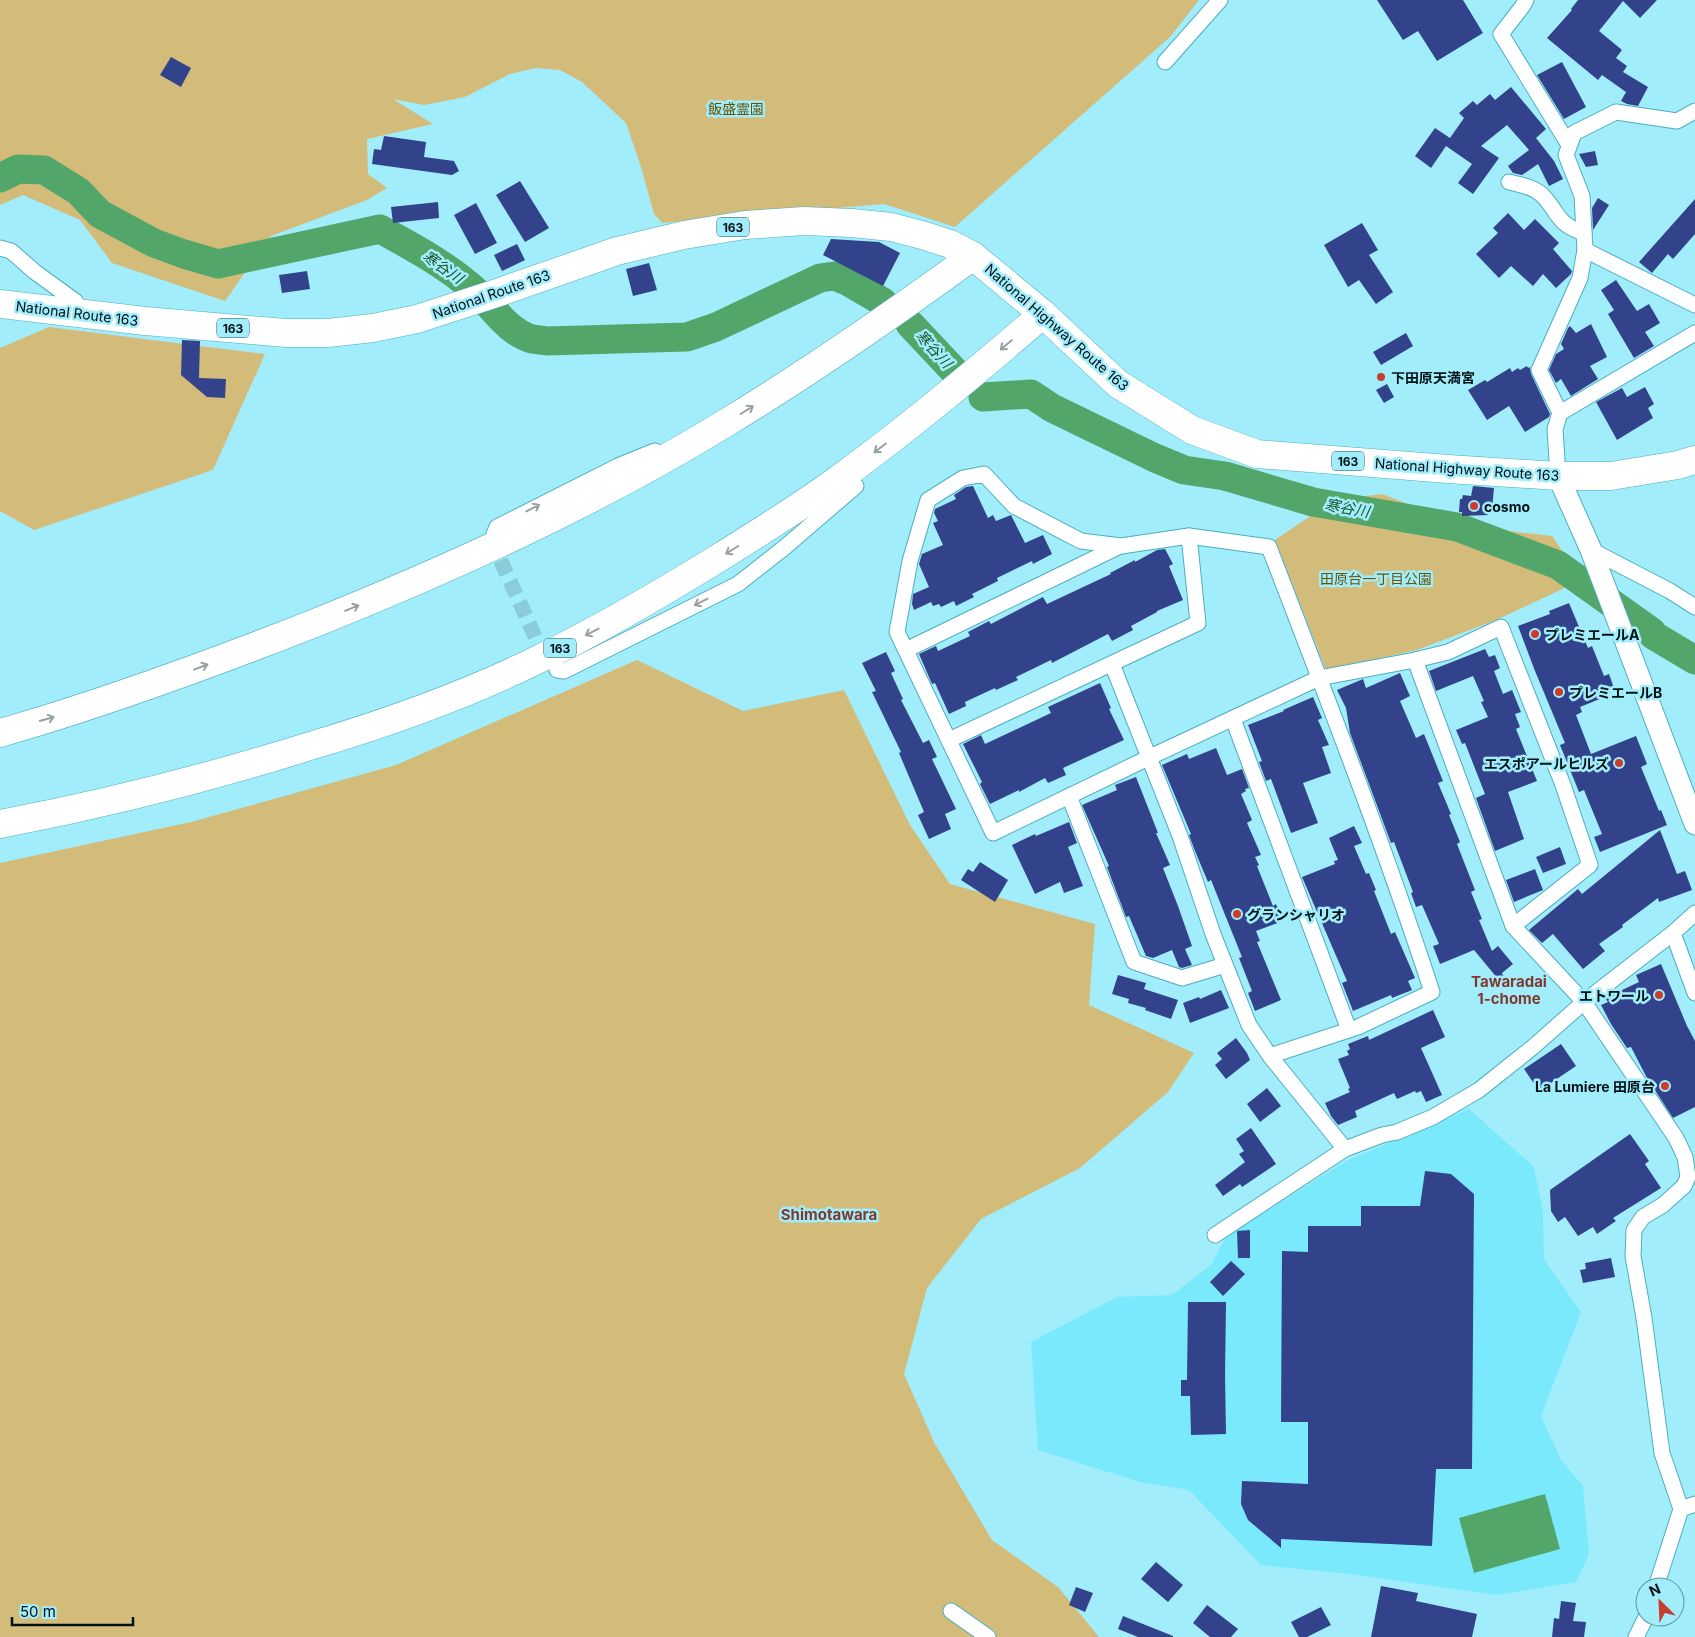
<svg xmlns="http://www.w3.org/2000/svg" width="1695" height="1637" font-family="Inter,'Noto Sans JP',sans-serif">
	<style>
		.built { fill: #7ae9fc }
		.green { fill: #d3bb7a }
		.water { fill: #53a669 }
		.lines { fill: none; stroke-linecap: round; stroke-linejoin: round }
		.river { stroke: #53a669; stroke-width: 29 }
		.building { fill: #32438c }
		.street-tunnel { stroke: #8accd9; stroke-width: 15; stroke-dasharray: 15 8; stroke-linecap: butt }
		.street-casing { stroke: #4baebf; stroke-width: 17 }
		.secondary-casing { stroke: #4baebf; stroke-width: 23 }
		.highway-casing { stroke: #4baebf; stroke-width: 29 }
		.street { stroke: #fff; stroke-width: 15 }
		.secondary { stroke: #fff; stroke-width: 21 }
		.highway { stroke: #fff; stroke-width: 28 }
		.oneway { stroke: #99a0a2 }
		.poi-dot { fill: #c93d2c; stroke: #a2edfb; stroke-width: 2 }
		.labels { text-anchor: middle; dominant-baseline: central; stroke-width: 5; stroke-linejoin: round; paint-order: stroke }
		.shield { fill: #a2edfb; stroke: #31545b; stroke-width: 1 }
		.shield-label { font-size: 12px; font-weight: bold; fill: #001216 }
		.park-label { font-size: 14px; fill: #695302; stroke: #a2edfb }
		.street-label { font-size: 14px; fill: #001216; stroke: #a2edfb }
		.poi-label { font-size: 14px; font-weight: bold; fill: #001216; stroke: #a2edfb; text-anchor: start }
		.water-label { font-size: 15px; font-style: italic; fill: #1a552c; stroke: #a2edfb }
		.neighbourhood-label { font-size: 15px; font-weight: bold; fill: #80392f; stroke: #a2edfb }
	</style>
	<rect width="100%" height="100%" fill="#a2edfb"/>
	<polygon class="built" points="1469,1109 1534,1167 1543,1213 1544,1259 1581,1312 1541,1416 1561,1460 1583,1486 1589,1555 1576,1582 1496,1595 1350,1574 1261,1565 1189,1490 1140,1482 1038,1450 1031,1342 1117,1297 1172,1295 1211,1265 1226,1237 1346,1161"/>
	<g class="green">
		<polygon points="0,0 1199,0 1170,37 955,227 884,204 662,223 654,214 641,167 626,123 582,82 560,70 536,68 510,74 465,97 424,105 393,99 433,124 367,139 368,174 387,188 367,200 271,236 225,301 112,263 80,220 23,195 0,205"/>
		<polygon points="49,327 265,354 213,470 34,530 0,511 0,348"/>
		<polygon points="1382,494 1434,514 1493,529 1552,536 1573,566 1573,584 1496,620 1417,650 1326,670 1275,540 1334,500"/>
		<polygon points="637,660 743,711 844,690 910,825 950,884 1095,924 1089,1005 1194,1053 1168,1092 1080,1168 981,1219 927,1288 904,1374 935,1444 992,1540 1058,1587 1099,1637 0,1637 0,863 191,822 396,765"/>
	</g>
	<polygon class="water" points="1545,1494 1560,1549 1474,1573 1459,1518"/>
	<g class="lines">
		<g class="river">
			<path d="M0,178L18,169L44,170L78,191L100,214L154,243L184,254L218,264L380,229C411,246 443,263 471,287C491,303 505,331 532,339C537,340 543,340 547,341L687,337L716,327L820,278L834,276L847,281L883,302"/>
			<polyline points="910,324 957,374"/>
			<polyline points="983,397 1031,394 1052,408 1155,458 1184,470 1225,476 1313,502 1457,527 1558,565 1652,632 1653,635 1695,660"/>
		</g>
	</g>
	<g class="building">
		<polygon points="1377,0 1463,0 1483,33 1437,61 1418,31 1403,40"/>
		<polygon points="1578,0 1657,0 1640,18 1623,1 1599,31 1622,50 1616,58 1627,66 1623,72 1648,87 1638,106 1627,104 1621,101 1626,92 1602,75 1598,80 1547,38 1572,10 1571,9"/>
		<polygon points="171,57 191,68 181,87 160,75"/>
		<polygon points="1562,62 1586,107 1564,119 1537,75"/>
		<polygon points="1511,87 1546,129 1536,138 1554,161 1563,179 1549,186 1538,164 1522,175 1513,173 1508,166 1529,150 1507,125 1481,146 1499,158 1473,194 1458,183 1472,164 1446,146 1431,168 1415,156 1435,128 1450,138 1464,118 1459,113 1473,101 1477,105 1490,94 1495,100"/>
		<polygon points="384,136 426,142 424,157 454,161 459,171 452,175 372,164 374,149 381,150"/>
		<polygon points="1595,151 1598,165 1586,167 1579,154"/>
		<polygon points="520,181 549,228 525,242 496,195"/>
		<polygon points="1598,198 1609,205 1593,230 1592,208"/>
		<polygon points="1695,199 1695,234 1673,259 1668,254 1652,273 1639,262"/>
		<polygon points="438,202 439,218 393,223 391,207"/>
		<polygon points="476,203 497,243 475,254 454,215"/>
		<polygon points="1508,213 1524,230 1535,219 1559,243 1553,249 1572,271 1571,274 1556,288 1543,274 1533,286 1511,266 1499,278 1476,254 1498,233 1493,228"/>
		<polygon points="1362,223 1378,250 1369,255 1393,292 1376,304 1359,280 1348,287 1324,245"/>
		<polygon points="831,239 879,242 900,253 883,286 823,255"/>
		<polygon points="517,244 525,260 502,271 494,255"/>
		<polygon points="649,263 657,290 633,296 626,269"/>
		<polygon points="307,271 310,289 282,293 279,275"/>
		<polygon points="1616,280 1637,311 1649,304 1660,323 1645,332 1654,346 1634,358 1608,314 1614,310 1601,290"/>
		<polygon points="1591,324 1607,357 1590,366 1598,379 1571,396 1561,379 1556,383 1549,370 1556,354 1564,349 1561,344 1568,328 1570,326 1576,333"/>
		<polygon points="1406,333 1413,346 1381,365 1373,352"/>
		<polygon points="182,340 200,341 199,378 226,379 225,398 207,397 181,375"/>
		<polygon points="1527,366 1528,368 1530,367 1531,374 1550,414 1549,417 1525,432 1509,406 1487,420 1468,390 1485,380 1487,382 1510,368 1512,372 1518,368 1520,370"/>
		<polygon points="1387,384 1394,397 1384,403 1376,390"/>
		<polygon points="1645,387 1654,404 1648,408 1653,418 1617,440 1596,402 1622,388 1627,397"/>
		<polygon points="973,486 988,518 993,515 996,521 1011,515 1025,543 1043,535 1052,554 1033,564 1032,561 997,578 998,581 972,594 974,597 956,606 954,601 941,607 939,604 933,606 931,602 914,610 912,604 913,594 929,587 919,564 922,554 943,545 933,523 938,521 934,513 935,509 956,499 954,495 966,487"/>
		<polygon points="1473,486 1494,488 1492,509 1488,509 1488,515 1462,516 1462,512 1459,512 1460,499 1462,499 1463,495 1471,496"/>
		<polygon points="1165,549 1173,564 1169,566 1183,600 1157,611 1157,612 1131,626 1133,630 1112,641 1108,634 1052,663 1051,660 1016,677 1018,680 996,690 995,688 965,702 966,706 949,714 935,683 932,684 919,654 936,646 938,651 970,636 968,632 989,621 991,624 1043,597 1047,604 1111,574 1110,573 1135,560 1135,562 1157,550"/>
		<polygon points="1569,603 1588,648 1592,646 1604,676 1609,674 1614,688 1605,691 1607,696 1580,707 1582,712 1576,715 1591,754 1636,736 1647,764 1641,767 1659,811 1661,810 1667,825 1600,852 1594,837 1602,834 1584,790 1579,792 1560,745 1565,743 1535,671 1518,626 1550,614 1549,611"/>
		<polygon points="1485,649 1489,657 1495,655 1500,668 1494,671 1503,694 1512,690 1521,712 1515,714 1520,727 1516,729 1537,781 1508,792 1524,839 1495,851 1476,798 1485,794 1465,743 1462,744 1456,730 1488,717 1481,702 1484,701 1473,676 1436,691 1429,671"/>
		<polygon points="886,652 895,671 891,673 903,699 901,700 923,743 929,740 937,757 932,759 956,809 945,814 951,829 929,839 918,815 924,812 899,753 901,752 872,692 876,691 862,663"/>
		<polygon points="1400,673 1410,696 1400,701 1416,738 1424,734 1443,781 1438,783 1451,814 1449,815 1460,842 1457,844 1475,890 1471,892 1482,919 1479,920 1492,951 1498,946 1513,964 1502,973 1506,983 1503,985 1474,950 1440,964 1433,946 1439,944 1422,905 1416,907 1411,893 1413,892 1394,842 1391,843 1350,733 1346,708 1337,690 1363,679 1366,688"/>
		<polygon points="1100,683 1111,708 1109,709 1124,740 1063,768 1066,775 1048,783 1045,778 1019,792 1019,790 990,804 980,784 982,782 963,744 981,735 985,744 1051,713 1048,707"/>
		<polygon points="1313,697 1322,718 1318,720 1329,745 1322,747 1331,773 1303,783 1318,823 1291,833 1271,779 1266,781 1259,762 1262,761 1248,725 1284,711 1283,710"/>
		<polygon points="1216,748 1227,775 1242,769 1249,788 1245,789 1246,791 1241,794 1252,820 1247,823 1261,855 1255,857 1259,865 1257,866 1273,906 1276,904 1283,921 1256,931 1260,941 1257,942 1281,1000 1255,1011 1248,993 1252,991 1239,958 1242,957 1211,880 1208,882 1195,851 1189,835 1191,834 1162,765 1187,754 1189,759"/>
		<polygon points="1136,777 1158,833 1156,833 1170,865 1163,868 1178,906 1192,946 1185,949 1192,965 1182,968 1179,967 1172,950 1153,958 1146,956 1129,916 1126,917 1107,867 1109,866 1082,805 1117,790 1115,785"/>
		<polygon points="1069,822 1077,843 1068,847 1083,886 1064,893 1060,882 1035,894 1012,845 1035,834 1036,836"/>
		<polygon points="1354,826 1362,843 1354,846 1366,874 1369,873 1376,890 1374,891 1391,934 1395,932 1415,978 1408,981 1412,990 1392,998 1391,995 1353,1011 1342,983 1347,981 1302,877 1335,864 1334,861 1338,860 1329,838"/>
		<polygon points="1660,830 1677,874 1685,871 1692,890 1659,902 1658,898 1622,925 1623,927 1599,944 1605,951 1583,969 1553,934 1542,943 1529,930 1578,889 1582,894"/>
		<polygon points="1560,847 1566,864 1543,873 1536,857"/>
		<polygon points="980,862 1008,880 995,902 961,880 968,869 973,872"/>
		<polygon points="1535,869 1543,890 1514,902 1506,880"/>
		<polygon points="1661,964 1687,1026 1695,1041 1695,1107 1673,1118 1647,1078 1631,1047 1627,1048 1611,1024 1601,1005 1608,1002 1605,998 1639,982 1636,975"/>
		<polygon points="1118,975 1146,983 1144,989 1178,1000 1171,1019 1145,1010 1146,1008 1128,1003 1129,999 1112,994"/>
		<polygon points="1221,990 1229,1008 1190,1023 1183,1003 1199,997 1200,999"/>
		<polygon points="1433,1010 1445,1037 1421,1048 1442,1095 1426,1102 1421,1091 1416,1093 1415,1091 1397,1099 1394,1093 1355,1111 1357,1117 1338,1125 1331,1116 1325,1103 1350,1092 1348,1089 1350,1088 1338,1059 1349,1055 1347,1051 1350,1049 1348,1044 1368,1036 1369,1040"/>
		<polygon points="1236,1038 1247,1053 1250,1060 1226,1079 1215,1065 1222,1059 1217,1053"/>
		<polygon points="1561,1044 1576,1066 1539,1091 1524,1069"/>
		<polygon points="1267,1088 1281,1106 1260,1122 1247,1104"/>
		<polygon points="1251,1128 1276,1164 1242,1187 1240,1184 1223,1196 1215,1185 1245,1162 1239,1154 1244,1151 1236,1139"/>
		<polygon points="1630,1134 1649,1161 1645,1164 1661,1188 1613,1218 1616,1221 1597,1234 1593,1227 1578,1236 1565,1217 1558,1222 1551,1211 1550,1190"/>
		<polygon points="1425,1171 1451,1174 1474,1194 1472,1469 1436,1469 1432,1546 1281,1539 1281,1548 1248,1520 1241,1504 1242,1481 1308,1484 1308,1422 1281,1422 1282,1251 1308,1252 1308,1226 1361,1226 1361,1206 1420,1206"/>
		<polygon points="1250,1230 1250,1258 1238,1258 1237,1231"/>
		<polygon points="1611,1258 1615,1277 1583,1283 1580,1270 1586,1269 1585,1263"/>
		<polygon points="1231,1261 1245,1274 1223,1296 1210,1282"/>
		<polygon points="1188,1302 1226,1302 1225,1375 1226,1434 1191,1435 1190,1396 1181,1396 1181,1380 1187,1380"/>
		<polygon points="1156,1562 1183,1585 1168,1602 1141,1579"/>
		<polygon points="1381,1586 1418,1593 1416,1601 1477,1614 1472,1637 1371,1637"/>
		<polygon points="1076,1587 1093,1593 1085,1612 1069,1605"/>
		<polygon points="1561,1601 1576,1603 1573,1621 1586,1622 1584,1637 1552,1637 1554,1618 1559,1619"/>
		<polygon points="1207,1605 1238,1629 1231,1637 1210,1637 1193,1623"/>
		<polygon points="1321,1607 1331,1625 1307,1637 1299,1637 1291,1622"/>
		<polygon points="1123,1616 1173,1636 1173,1637 1138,1637 1118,1629"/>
	</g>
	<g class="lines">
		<polyline class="street-tunnel" points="495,538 499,557 539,645 550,660"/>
		<g class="street-casing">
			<g id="street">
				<polyline points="1526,0 1522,7 1501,34 1569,145"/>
				<polyline points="1165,62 1220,0"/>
				<path d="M1509,182C1521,185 1535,187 1544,197C1560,215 1558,225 1584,233"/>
				<polyline points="0,248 11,251 35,272 75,301 84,314"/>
				<polyline points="1585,250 1695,305"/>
				<polyline points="1560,413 1539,370 1580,278 1585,250 1582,196 1566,155 1574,133 1616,112 1677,121 1695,111"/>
				<polyline points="1558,476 1555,429 1560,413 1695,333"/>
				<polyline points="494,534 497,527 618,466 655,451"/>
				<polyline points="1591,550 1670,591 1695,607"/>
				<polyline points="906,650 1120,546"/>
				<polyline points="1415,660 1513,926 1584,1002 1676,1138 1685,1157 1688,1177 1684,1186 1663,1205 1643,1217 1634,1230 1633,1256 1644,1318 1662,1453 1681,1509 1656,1587"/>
				<polyline points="1112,664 1180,836 1213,934 1249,1025 1270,1056 1345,1149"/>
				<polyline points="557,670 564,671 738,584 785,547 856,486"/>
				<polyline points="1233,719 1349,1030"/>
				<polyline points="949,740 1198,623 1189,536"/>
				<polyline points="1069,796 1134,962 1182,978 1225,965"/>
				<polyline points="1673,933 1695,993"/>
				<path d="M1270,1056L1358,1027L1432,992C1383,842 1326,695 1269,547L1189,536L1121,546L1081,541L1014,506L984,474L963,478L928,500L910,561L897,632L993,833L1148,758L1319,678L1415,660L1448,652L1501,627L1563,785L1590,865L1513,926"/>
				<polyline points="1215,1235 1345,1149 1382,1135 1397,1132 1433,1117 1479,1090 1533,1047 1584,1002 1673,933 1695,913"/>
				<polyline points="1681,1509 1695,1504"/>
				<polyline points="951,1611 988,1637"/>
				<polyline points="1636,1637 1646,1617"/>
			</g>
		</g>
		<g class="secondary-casing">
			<polyline id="secondary" points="1558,476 1591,550 1695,824"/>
		</g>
		<g class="highway-casing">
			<g id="highway">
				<polyline points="0,304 145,321 286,333 328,333 373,328 417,319 497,293 617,251 684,235 745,225 804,221 852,223 891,227 922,235 950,244 973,256 1043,314 1118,384 1192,430 1257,454 1448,469 1558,476 1611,476 1678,465 1695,460"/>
				<path d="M0,733C105,703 208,665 310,625C452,568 593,504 724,424C810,372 892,315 973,256"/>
				<path d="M0,824C105,804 208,778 310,746C387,723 464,696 537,660C597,631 655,597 712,562C754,536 796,510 836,481C908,429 976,372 1043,314"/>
			</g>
		</g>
		<use href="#street" class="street"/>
		<use href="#secondary" class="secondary"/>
		<use href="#highway" class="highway"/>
	</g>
	<defs><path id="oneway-shaft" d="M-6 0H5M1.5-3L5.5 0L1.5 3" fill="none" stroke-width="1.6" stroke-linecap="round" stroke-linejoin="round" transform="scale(1.25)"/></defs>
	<g class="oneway">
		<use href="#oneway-shaft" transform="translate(1006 345) rotate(140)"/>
		<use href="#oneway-shaft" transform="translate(747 410) rotate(-32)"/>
		<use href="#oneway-shaft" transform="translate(880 448) rotate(143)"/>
		<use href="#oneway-shaft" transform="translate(533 508) rotate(-27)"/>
		<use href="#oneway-shaft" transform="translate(732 550) rotate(148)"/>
		<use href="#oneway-shaft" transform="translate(701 602) rotate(153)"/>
		<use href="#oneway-shaft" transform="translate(352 608) rotate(-22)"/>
		<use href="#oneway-shaft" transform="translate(592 632) rotate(153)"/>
		<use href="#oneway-shaft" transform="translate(201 667) rotate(-21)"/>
		<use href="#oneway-shaft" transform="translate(47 719) rotate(-16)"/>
	</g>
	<g class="poi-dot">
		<circle cx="1381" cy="377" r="5"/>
		<circle cx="1474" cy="506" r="5"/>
		<circle cx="1535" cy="634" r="5"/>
		<circle cx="1559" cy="692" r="5"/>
		<circle cx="1619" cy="763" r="5"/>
		<circle cx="1237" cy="914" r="5"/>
		<circle cx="1659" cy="995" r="5"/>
		<circle cx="1665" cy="1086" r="5"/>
	</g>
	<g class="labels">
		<g class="shield">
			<rect x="717" y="217.5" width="32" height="19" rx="4"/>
			<rect x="217" y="318.5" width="32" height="19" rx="4"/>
			<rect x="1332" y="451.5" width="32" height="19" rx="4"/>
			<rect x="544" y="638.5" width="32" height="19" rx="4"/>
		</g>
		<g class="shield-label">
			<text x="733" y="227">163</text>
			<text x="233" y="328">163</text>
			<text x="1348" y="461">163</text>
			<text x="560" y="648">163</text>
		</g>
		<g class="park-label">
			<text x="736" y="108">飯盛霊園</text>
			<text x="1376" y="578">田原台一丁目公園</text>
		</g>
		<g class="street-label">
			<text transform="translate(491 294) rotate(-19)">National Route 163</text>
			<text transform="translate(77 313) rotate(7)">National Route 163</text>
			<text transform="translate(1057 327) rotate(41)">National Highway Route 163</text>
			<text transform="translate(1467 469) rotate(4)">National Highway Route 163</text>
		</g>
		<g class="poi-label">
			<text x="1391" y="377">下田原天満宮</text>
			<text x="1484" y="506">cosmo</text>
			<text x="1545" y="634">プレミエールA</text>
			<text x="1569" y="692">プレミエールB</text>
			<text x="1609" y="763" text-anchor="end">エスポアールヒルズ</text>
			<text x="1247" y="914">グランシャリオ</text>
			<text x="1649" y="995" text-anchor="end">エトワール</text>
			<text x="1655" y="1086" text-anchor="end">La Lumiere 田原台</text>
		</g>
		<g class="water-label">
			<text transform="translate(443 267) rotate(35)">寒谷川</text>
			<text transform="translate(934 349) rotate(47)">寒谷川</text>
			<text transform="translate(1347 508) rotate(10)">寒谷川</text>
		</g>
		<g class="neighbourhood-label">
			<text x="1509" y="981">Tawaradai<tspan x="1509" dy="17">1-chome</tspan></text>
			<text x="829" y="1214">Shimotawara</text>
		</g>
	</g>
	<g transform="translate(1660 1602) rotate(336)"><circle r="24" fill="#a2edfb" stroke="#61959f"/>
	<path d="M0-4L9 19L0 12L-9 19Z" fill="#c93d2c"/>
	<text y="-8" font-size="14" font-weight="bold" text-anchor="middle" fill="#001216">N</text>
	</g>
	<path d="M12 1617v8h121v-8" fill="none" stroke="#001216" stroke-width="2.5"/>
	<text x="20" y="1617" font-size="15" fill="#001216" stroke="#a2edfb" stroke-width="4" paint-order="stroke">50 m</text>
</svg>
